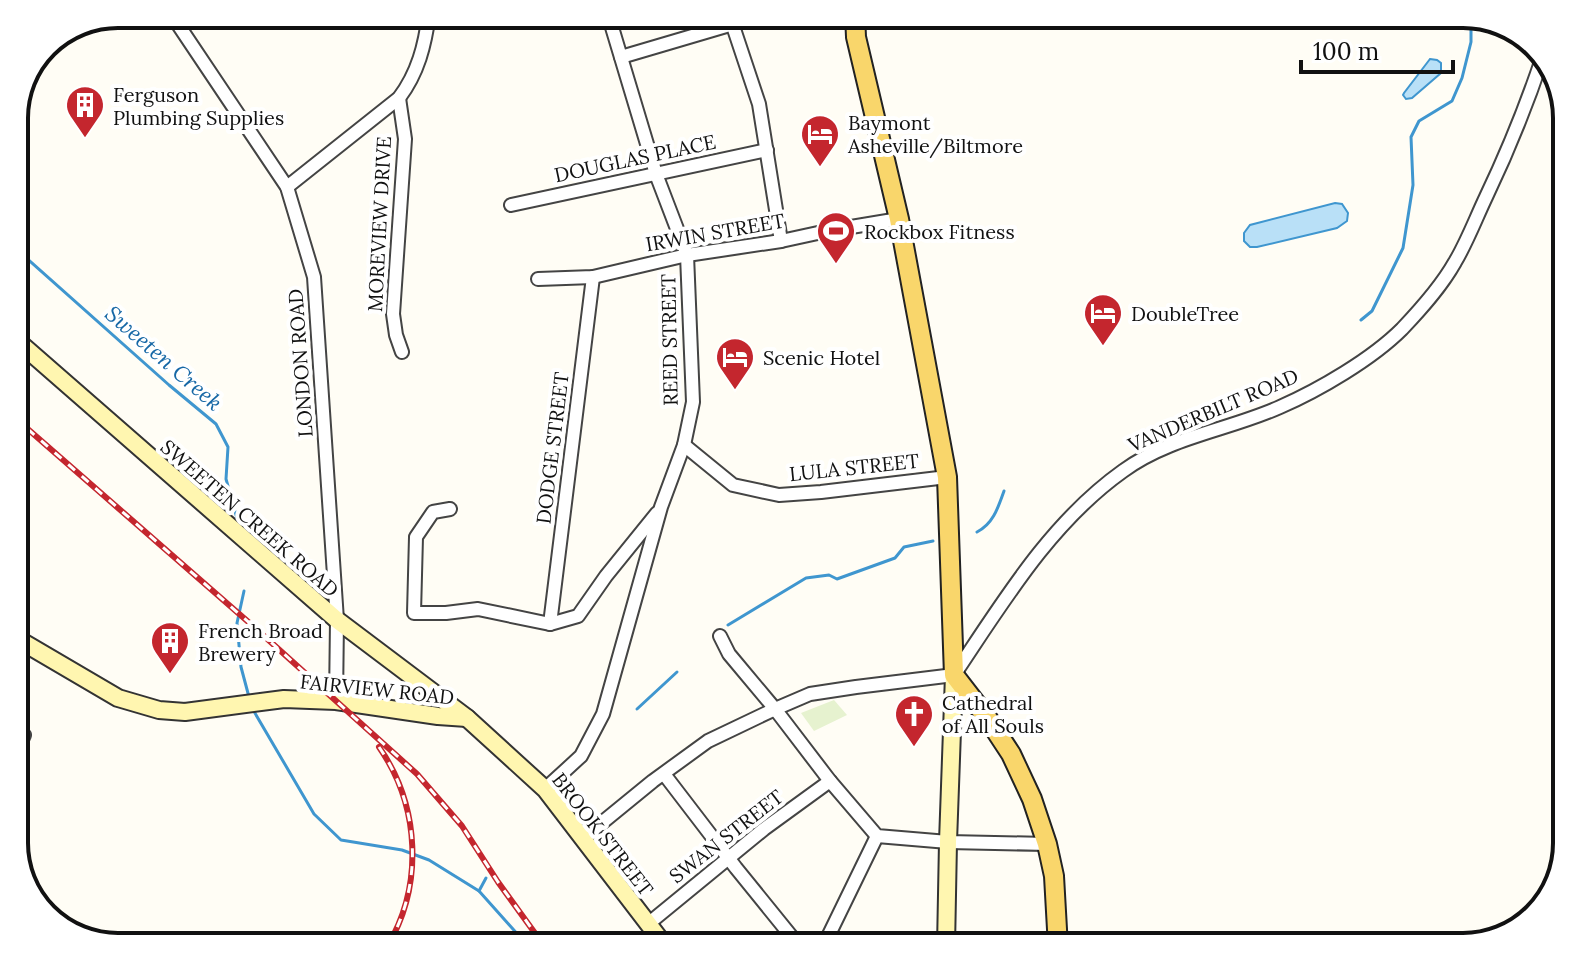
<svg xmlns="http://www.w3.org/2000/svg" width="1581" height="961" font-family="Lora,serif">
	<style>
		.pitch { fill: #e6f2cf }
		.water { fill: #b9e0f7; stroke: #3f96cf; stroke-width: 2 }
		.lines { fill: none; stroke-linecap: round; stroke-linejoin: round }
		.stream { stroke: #3f96cf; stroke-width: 3 }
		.street-casing { stroke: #444; stroke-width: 16 }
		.secondary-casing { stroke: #333; stroke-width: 20 }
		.primary-casing { stroke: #222; stroke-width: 22 }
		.street { stroke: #fff; stroke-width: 12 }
		.secondary { stroke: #fff6b0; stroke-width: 16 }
		.primary { stroke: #f9d66b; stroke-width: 18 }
		.rail-casing { stroke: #c4262e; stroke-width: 6 }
		.rail { stroke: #fff; stroke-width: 3; stroke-dasharray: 9; stroke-linecap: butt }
		.labels { text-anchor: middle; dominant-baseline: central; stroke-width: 8; stroke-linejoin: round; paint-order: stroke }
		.poi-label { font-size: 20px; fill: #111; stroke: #fff; text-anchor: start }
		.street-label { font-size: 20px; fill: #111; stroke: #fff }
		.water-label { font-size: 22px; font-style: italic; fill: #1768a6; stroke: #fff }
		.rim { fill: none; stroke: #111; stroke-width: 4 }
	</style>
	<rect width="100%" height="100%" fill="#fffdf5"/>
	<polygon class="pitch" points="834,700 847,715 814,731 801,713"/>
	<g class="water">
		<polygon points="1430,59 1437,60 1441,63 1441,73 1412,98 1406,99 1403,95 1404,93"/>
		<polygon points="1335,203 1342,204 1348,213 1347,221 1337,228 1257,247 1250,247 1244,241 1244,233 1250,225"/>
	</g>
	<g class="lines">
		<g class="stream">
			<polyline points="14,247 169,385 216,424 228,447 226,479 238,522"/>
			<polyline points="1361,320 1372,311 1403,248 1413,185 1411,137 1419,121 1452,101 1462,78 1471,42 1471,16"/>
			<path d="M977,532C993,524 998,508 1004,491"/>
			<polyline points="244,591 237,623 241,667 249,697"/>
			<polyline points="728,625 806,578 829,575 837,579 895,558 904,547 933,541"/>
			<polyline points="252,708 314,814 341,840 402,850 429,860 479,891 529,947"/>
			<polyline points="637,709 677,672"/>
			<polyline points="479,891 486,878"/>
		</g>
		<g class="street-casing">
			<g id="street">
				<polyline points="171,14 287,187 314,277 337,620 336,701"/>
				<polyline points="413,14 429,16"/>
				<polyline points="729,14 759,104 781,241"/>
				<polyline points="621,57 733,24"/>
				<polyline points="399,98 405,139 393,314 396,335 402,352"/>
				<path d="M287,187L399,98C418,73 425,45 429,14"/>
				<polyline points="511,205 767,150"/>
				<polyline points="538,279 593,277 687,255 781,241 827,231 899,219"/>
				<polyline points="684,445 733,485 779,495 821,492 947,477"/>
				<polyline points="450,509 433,512 416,537 414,613 446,613 478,609 550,624 578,616 606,576 657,513"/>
				<polyline points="550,624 593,277"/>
				<polyline points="720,636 729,654 775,709 830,781 877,836 948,842 1047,844"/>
				<polyline points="14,731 24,735 14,758"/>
				<polyline points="664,774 736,868 800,947"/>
				<polyline points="545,789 581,756 603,714 661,507 684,445 693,402 687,255 656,174 608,14"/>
				<path d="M582,839L653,781L708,741L775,709L810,694L856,687L954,675C1003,602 1050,523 1123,471C1169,437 1229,430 1280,407C1319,390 1372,359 1402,329C1421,309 1441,287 1455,262C1467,242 1476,218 1486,197C1508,151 1527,104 1543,56"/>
				<polyline points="648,924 764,829 830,781"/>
				<polyline points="823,947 877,836"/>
			</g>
		</g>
		<g class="secondary-casing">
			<g id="secondary">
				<polyline points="14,338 337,620 467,718 545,789 666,947"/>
				<polyline points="14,637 118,698 159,710 185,712 284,699 336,701 438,716 467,718"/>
				<polyline points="946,947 948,842 954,675"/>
			</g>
		</g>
		<g class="primary-casing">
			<polyline id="primary" points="855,14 856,37 899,219 947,477 954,675 988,719 1011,754 1032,799 1047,844 1054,876 1058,947"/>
		</g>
		<use href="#street" class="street"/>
		<use href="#secondary" class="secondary"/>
		<use href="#primary" class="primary"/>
		<g class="rail-casing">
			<g id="rail">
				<polyline points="14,417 253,626 417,774 462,826 498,882 545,947"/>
				<path d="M379,747C420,806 424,885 387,947"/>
			</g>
		</g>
		<use href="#rail" class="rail"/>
	</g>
	<defs>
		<g id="building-pin" transform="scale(2)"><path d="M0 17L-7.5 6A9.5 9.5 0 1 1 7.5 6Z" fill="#c4262e" stroke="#fff"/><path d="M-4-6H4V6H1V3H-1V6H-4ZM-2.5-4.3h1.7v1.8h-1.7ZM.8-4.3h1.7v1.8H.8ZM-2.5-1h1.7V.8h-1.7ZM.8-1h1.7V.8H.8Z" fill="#fff"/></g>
		<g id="hotel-pin" transform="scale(2)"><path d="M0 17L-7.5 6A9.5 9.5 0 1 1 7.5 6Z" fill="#c4262e" stroke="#fff"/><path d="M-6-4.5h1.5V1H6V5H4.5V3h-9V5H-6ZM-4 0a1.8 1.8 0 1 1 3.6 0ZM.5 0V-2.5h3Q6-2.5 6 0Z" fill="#fff"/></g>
		<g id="stadium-pin" transform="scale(2)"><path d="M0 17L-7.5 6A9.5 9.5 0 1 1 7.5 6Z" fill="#c4262e" stroke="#fff"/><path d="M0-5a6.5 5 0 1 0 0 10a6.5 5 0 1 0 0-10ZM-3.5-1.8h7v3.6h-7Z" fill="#fff"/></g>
		<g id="church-pin" transform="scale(2)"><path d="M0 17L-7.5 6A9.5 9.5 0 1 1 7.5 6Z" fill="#c4262e" stroke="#fff"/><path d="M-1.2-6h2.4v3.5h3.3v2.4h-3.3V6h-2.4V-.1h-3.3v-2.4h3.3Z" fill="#fff"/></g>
	</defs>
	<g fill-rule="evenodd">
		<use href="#building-pin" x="85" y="105"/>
		<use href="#hotel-pin" x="820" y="134"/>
		<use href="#stadium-pin" x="836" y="231"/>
		<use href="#hotel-pin" x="1103" y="313"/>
		<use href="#hotel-pin" x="735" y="357"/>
		<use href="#building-pin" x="170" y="641"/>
		<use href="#church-pin" x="914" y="714"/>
	</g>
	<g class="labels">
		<g class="poi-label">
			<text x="113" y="94">Ferguson<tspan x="113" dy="23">Plumbing Supplies</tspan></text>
			<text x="848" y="122">Baymont<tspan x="848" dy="23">Asheville/Biltmore</tspan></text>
			<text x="864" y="231">Rockbox Fitness</text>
			<text x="1131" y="313">DoubleTree</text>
			<text x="763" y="357">Scenic Hotel</text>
			<text x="198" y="630">French Broad<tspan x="198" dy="23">Brewery</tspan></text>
			<text x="942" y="702">Cathedral<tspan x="942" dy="23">of All Souls</tspan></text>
		</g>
		<g class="street-label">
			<text transform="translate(635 158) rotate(-12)">DOUGLAS PLACE</text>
			<text transform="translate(379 224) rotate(-87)">MOREVIEW DRIVE</text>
			<text transform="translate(715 232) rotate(-10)">IRWIN STREET</text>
			<text transform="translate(669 340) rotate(-91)">REED STREET</text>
			<text transform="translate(300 363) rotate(-94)">LONDON ROAD</text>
			<text transform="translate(1213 410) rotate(-23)">VANDERBILT ROAD</text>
			<text transform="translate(552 448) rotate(-83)">DODGE STREET</text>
			<text transform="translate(854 467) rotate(-6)">LULA STREET</text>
			<text transform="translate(250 518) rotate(41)">SWEETEN CREEK ROAD</text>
			<text transform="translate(377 689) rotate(6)">FAIRVIEW ROAD</text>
			<text transform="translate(603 834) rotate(52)">BROOK STREET</text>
			<text transform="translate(726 836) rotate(-38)">SWAN STREET</text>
		</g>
		<g class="water-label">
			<text transform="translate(164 358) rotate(41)">Sweeten Creek</text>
		</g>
	</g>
	<path d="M0 0H1581V961H0ZM118 28H1463A90 90 0 0 1 1553 118V843A90 90 0 0 1 1463 933H118A90 90 0 0 1 28 843V118A90 90 0 0 1 118 28Z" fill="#fff" fill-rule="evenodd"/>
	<path class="rim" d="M118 28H1463A90 90 0 0 1 1553 118V843A90 90 0 0 1 1463 933H118A90 90 0 0 1 28 843V118A90 90 0 0 1 118 28Z"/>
	<path d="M1301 60v12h152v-12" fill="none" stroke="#111111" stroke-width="4"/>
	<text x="1313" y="60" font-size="24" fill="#111111" stroke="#ffffff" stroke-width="6" paint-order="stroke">100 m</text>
</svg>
